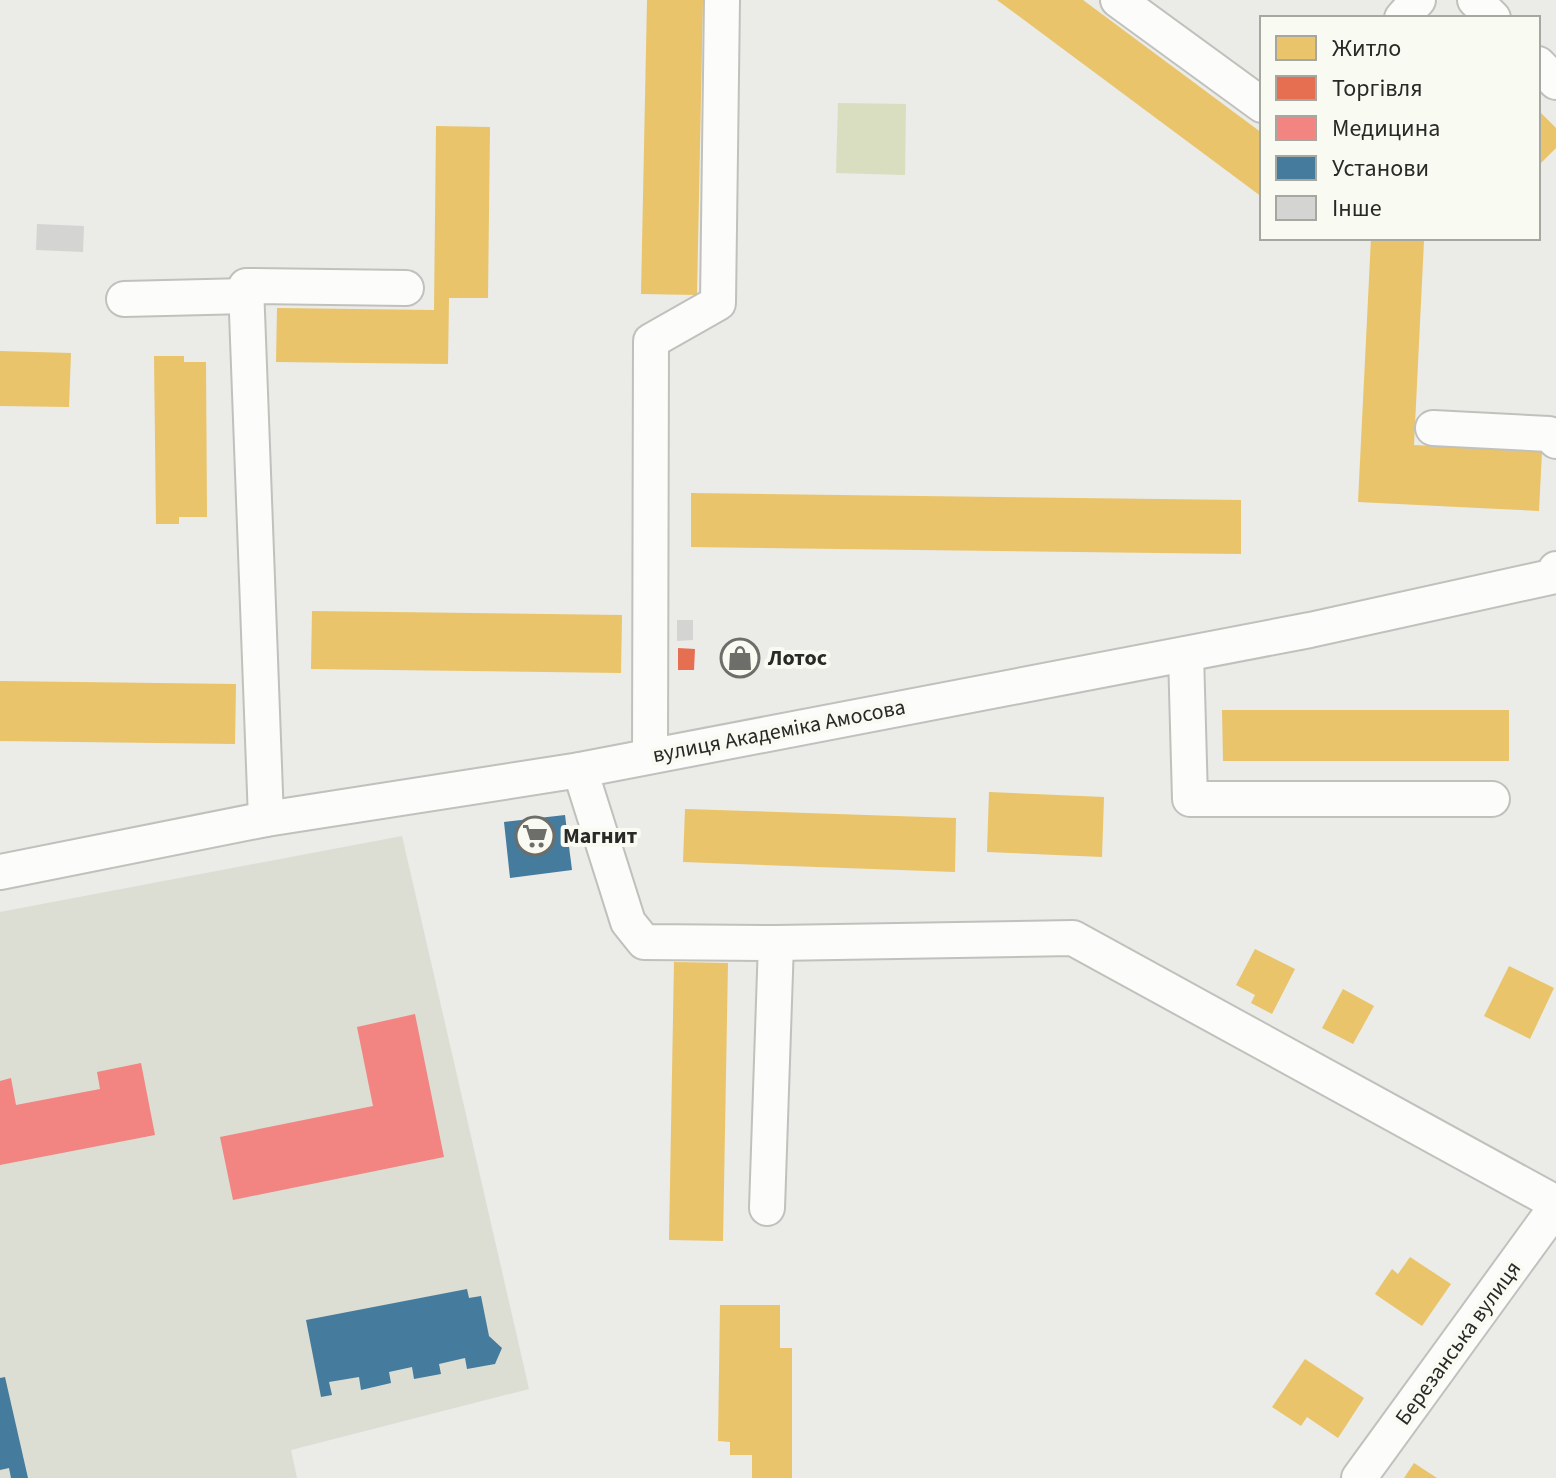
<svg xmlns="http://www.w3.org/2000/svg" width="1556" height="1478" font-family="'Source Sans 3',sans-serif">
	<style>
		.built { fill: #dcddd3 }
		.green { fill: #d9dec0 }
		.homes { fill: #e9c46a }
		.shops { fill: #e76f51 }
		.health { fill: #f28482 }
		.public { fill: #457b9d }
		.building { fill: #d4d4d3 }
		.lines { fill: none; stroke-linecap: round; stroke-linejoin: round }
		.minor-casing { stroke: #c0c0bd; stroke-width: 38 }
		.minor { stroke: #fcfcfb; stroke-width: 34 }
		.labels { text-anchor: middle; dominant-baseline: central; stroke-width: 8; stroke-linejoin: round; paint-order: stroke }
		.poi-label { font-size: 22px; font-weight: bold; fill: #292a27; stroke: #f9fbf3; text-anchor: start }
		.street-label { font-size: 22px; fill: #292a27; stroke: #f9fbf3 }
	</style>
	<rect width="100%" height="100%" fill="#ebebe7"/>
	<polygon class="built" points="402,836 529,1389 291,1450 297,1478 0,1478 0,912"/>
	<polygon class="green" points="838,103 906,104 905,175 836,173"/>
	<g class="homes">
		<polygon points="647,0 703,0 697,295 641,294"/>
		<polygon points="997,0 1083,0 1262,133 1262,197"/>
		<polygon points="1538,110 1556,128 1556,148 1538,166"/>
		<polygon points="436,126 490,127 488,298 449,298 448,364 276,362 277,308 434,310"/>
		<polygon points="1371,238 1424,241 1414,445 1542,452 1539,511 1358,502"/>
		<polygon points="0,351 71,353 69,407 0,406"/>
		<polygon points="154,356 184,356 184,362 206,362 207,517 179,517 179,524 156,524"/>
		<polygon points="691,493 1241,500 1241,554 691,547"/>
		<polygon points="312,611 622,615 621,673 311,669"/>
		<polygon points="0,681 236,684 235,744 0,741"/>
		<polygon points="1222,710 1509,710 1509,761 1223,761"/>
		<polygon points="989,792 1104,797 1102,857 987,852"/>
		<polygon points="685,809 956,818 955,872 683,862"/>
		<polygon points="1255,949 1295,969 1272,1014 1251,1003 1255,995 1236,985"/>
		<polygon points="674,962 728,963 723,1241 669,1240"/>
		<polygon points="1509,966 1554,988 1530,1039 1484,1016"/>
		<polygon points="1343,989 1374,1006 1353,1044 1322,1028"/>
		<polygon points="1410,1257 1451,1284 1422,1326 1375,1294 1392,1269 1398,1274"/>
		<polygon points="720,1305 780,1305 780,1348 792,1348 792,1478 752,1478 752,1455 730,1455 730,1442 718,1441"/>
		<polygon points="1305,1359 1364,1398 1338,1438 1307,1417 1301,1426 1272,1407"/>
		<polygon points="1414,1463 1437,1478 1404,1478"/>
	</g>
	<g class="shops">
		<polygon points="678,648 695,649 694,670 678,670"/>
		<rect x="723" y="648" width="34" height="21"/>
	</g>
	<g class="health">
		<polygon points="415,1014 444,1157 233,1200 220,1137 373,1106 357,1027"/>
		<polygon points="141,1063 155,1135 0,1165 0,1081 11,1078 16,1105 100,1089 97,1072"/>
	</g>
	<g class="public">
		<polygon points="565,815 572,870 510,878 504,822"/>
		<polygon points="467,1289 469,1298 481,1296 489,1336 502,1348 495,1364 467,1369 465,1358 439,1364 441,1374 414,1379 412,1367 389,1372 391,1383 361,1390 359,1377 329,1382 332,1395 321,1397 306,1320"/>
		<polygon points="5,1377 28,1478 11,1478 9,1468 0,1470 0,1378"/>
	</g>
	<g class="building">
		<polygon points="37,224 84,226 83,252 36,250"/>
		<polygon points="677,620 693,620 693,640 677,641"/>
	</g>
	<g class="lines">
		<g class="minor-casing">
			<g id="minor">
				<polyline points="1118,0 1262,105"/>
				<polyline points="1475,0 1493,18"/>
				<polyline points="1402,18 1418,0"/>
				<polyline points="1538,64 1556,82"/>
				<polyline points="124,299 247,296"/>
				<polyline points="1433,428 1549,434 1556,441"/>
				<polyline points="1186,654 1190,799 1492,799"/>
				<polyline points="650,755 651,341 718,303 722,0"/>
				<polyline points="580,770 628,922 644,942 776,943 767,1208"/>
				<polyline points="266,819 246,286 406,288"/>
				<polyline points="0,872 266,819 580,770 1310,630 1555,576 1556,569"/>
				<polyline points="776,943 1073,938 1556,1203"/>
				<polyline points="1359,1478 1556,1207"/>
			</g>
		</g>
		<use href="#minor" class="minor"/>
	</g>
	<defs>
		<g id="shop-ring" transform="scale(2)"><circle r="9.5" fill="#f9fbf3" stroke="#6d6e6a" stroke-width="1.5"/><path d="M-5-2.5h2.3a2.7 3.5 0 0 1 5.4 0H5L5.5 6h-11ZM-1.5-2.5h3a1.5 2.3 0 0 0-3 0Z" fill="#6d6e6a"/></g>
		<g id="supermarket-ring" transform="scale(2)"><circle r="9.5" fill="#f9fbf3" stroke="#6d6e6a" stroke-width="1.5"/><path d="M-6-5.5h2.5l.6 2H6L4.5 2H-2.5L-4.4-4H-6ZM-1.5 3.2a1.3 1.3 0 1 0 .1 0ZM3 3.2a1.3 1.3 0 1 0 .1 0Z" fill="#6d6e6a"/></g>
	</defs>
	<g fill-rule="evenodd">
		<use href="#shop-ring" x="740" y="658"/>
		<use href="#supermarket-ring" x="535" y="836"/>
	</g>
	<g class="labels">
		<g class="poi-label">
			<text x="768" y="658">Лотос</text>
			<text x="563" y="836">Магнит</text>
		</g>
		<g class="street-label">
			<text transform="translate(779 731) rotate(-11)">вулиця Академіка Амосова</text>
			<text transform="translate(1458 1343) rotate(-54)">Березанська вулиця</text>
		</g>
	</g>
	<rect x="1260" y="16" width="280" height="224" fill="#f9fbf3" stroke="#a6a7a1" stroke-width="2"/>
	<rect x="1276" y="36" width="40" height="24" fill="#e9c46a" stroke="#a6a7a1" stroke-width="2"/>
	<text x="1332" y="56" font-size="24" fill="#292a27">Житло</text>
	<rect x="1276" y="76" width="40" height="24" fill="#e76f51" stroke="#a6a7a1" stroke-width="2"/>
	<text x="1332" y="96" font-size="24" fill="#292a27">Торгівля</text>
	<rect x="1276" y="116" width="40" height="24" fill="#f28482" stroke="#a6a7a1" stroke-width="2"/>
	<text x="1332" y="136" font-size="24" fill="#292a27">Медицина</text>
	<rect x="1276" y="156" width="40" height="24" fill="#457b9d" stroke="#a6a7a1" stroke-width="2"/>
	<text x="1332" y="176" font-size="24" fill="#292a27">Установи</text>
	<rect x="1276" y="196" width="40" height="24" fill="#d4d4d3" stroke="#a6a7a1" stroke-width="2"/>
	<text x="1332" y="216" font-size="24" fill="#292a27">Інше</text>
</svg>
